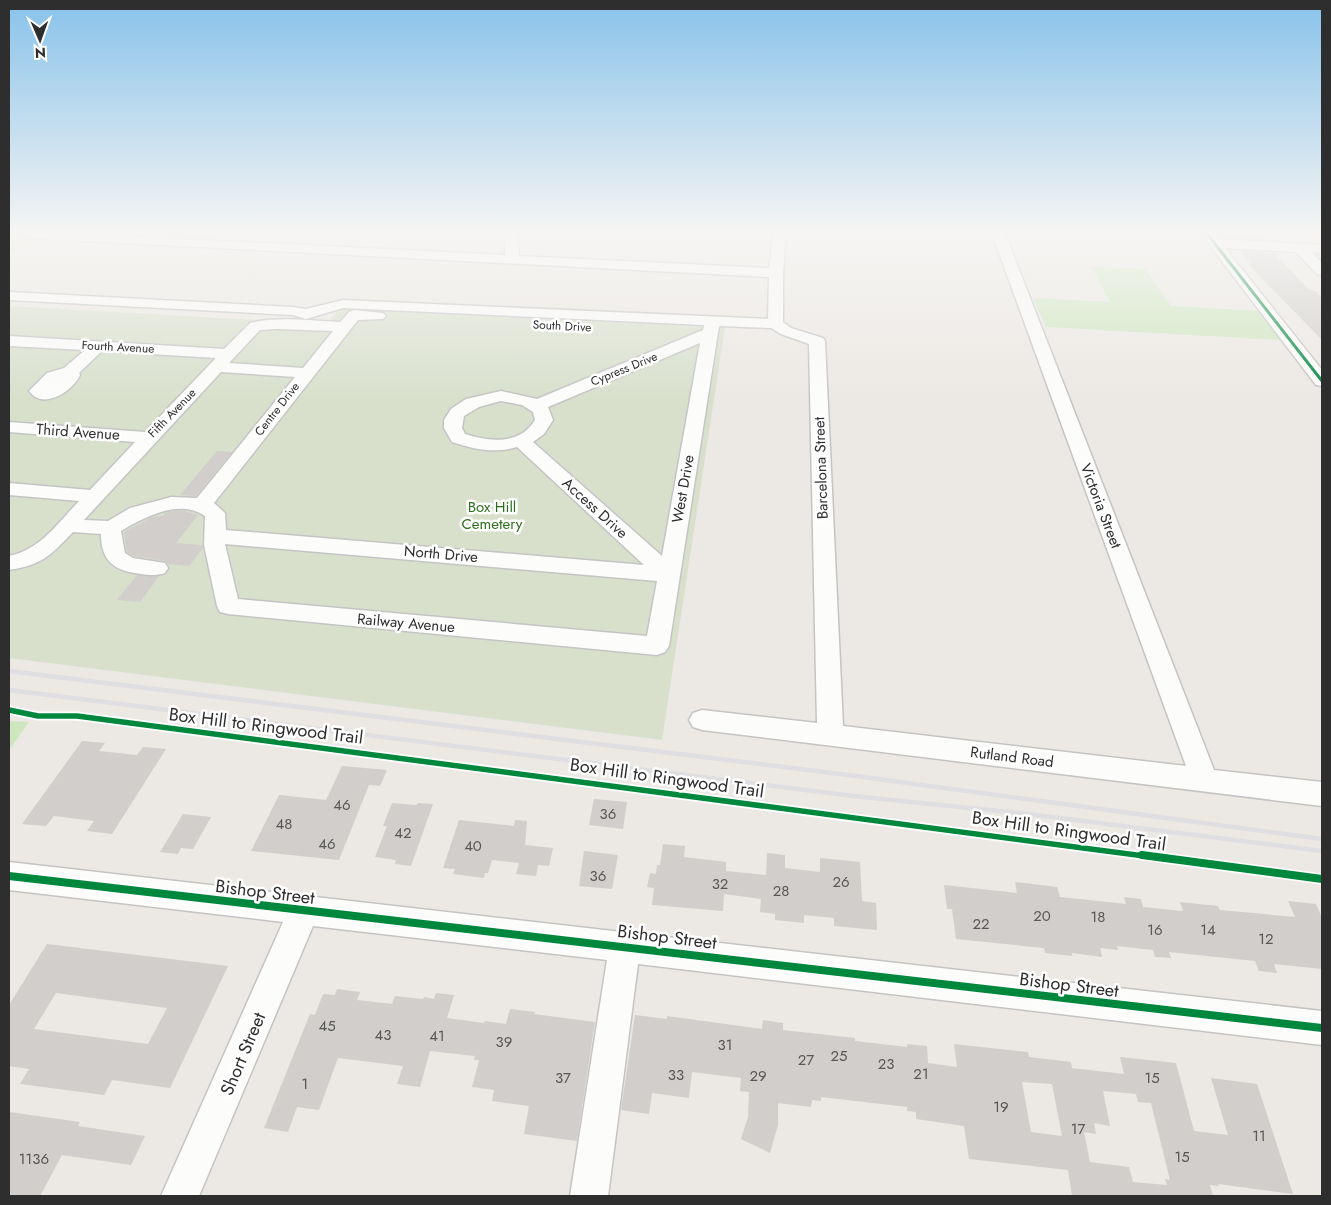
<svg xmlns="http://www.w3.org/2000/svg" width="1331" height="1205" font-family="Jost,sans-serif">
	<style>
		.green { fill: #cee6be }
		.cemetery { fill: #d8e0cc }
		.building { fill: #d1cecb; fill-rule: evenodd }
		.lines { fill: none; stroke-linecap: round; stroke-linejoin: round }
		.minor-casing { stroke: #c5c4c5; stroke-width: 3 }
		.major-casing { stroke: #c6c5c4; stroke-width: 2 }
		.minor { fill: #fcfcfb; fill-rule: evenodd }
		.major { fill: #e8e4d6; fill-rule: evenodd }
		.rail { stroke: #dfdfe1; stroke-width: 4.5 }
		.cycleway-far2-casing { stroke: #fff; stroke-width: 5 }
		.cycleway-far1-casing { stroke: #fff; stroke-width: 9 }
		.cycleway-casing { stroke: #fff; stroke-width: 11 }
		.cycleway-far2 { stroke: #00873e; stroke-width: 3 }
		.cycleway-far1 { stroke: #00873e; stroke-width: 5.5 }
		.cycleway { stroke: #00873e; stroke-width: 8 }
		.labels { text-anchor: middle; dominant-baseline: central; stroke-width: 5; stroke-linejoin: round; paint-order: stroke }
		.far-street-label { font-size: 12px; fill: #2e2e2e; stroke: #fff }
		.street-label { font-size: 15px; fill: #2e2e2e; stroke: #fff }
		.park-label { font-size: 15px; fill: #2c6e1b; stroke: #fff }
		.near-number-label { font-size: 15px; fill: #585857 }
		.near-street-label { font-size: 18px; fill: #2e2e2e; stroke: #fff }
	</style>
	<rect width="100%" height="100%" fill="#ece8e4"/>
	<g class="green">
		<polygon points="1091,266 1145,269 1171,306 1259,311 1281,340 1046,327 1033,298 1110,302"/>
		<polygon points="9,721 29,722 9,750"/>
	</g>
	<polygon class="cemetery" points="9,306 327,324 341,307 725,327 662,740 9,658"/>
	<g class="building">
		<polygon points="1225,232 1260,234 1266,240 1230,238"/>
		<polygon points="1240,251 1278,253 1280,255 1276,255 1309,290 1316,291 1322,298 1322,340 1249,265 1251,265"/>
		<polygon points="217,451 232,452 196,496 180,495"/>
		<polygon points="174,511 184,511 198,515 176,543 202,545 203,548 189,566 168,564 165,561 134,556 127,552 124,532 152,517 163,516 165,513"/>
		<polygon points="137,575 159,576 140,602 117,600"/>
		<polygon points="82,741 105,743 99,751 137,755 143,747 166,749 112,834 87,831 94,821 54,816 46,826 22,824"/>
		<polygon points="342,766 387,770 380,786 369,785 339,860 251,851 279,795 326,800"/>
		<polygon points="594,799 627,802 623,829 589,825"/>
		<polygon points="392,803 416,805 418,803 433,804 411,866 395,864 396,860 375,857 387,826 383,826"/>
		<polygon points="183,814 211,817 193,849 181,848 178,854 160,852"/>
		<polygon points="459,820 514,826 515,820 527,821 525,845 553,848 549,866 538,865 536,876 516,874 519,863 492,860 488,873 485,873 484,878 453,874 455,869 443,868"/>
		<polygon points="663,844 685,846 684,857 726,862 726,871 766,875 767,853 785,855 785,868 820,872 820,858 860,862 862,901 876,903 877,930 834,926 834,918 804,915 804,923 775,920 775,914 760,912 761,899 724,894 723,911 652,905 654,888 647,887 650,873 656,874 657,865 660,865"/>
		<polygon points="584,851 618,855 612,889 579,886"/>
		<polygon points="1015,882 1057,887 1060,897 1126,904 1124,897 1141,899 1143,907 1183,911 1180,902 1218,906 1220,910 1295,917 1288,901 1316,904 1322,918 1322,969 1274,964 1277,973 1259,971 1255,961 1169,952 1171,958 1155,957 1153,950 1117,946 1118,950 1100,948 1102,957 1072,953 1072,956 1045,953 1044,948 956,939 952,909 947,909 944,885 1017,893"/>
		<path d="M47,944L228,966L170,1088L112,1080L104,1095L20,1084L29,1069L9,1066V1005ZM56,993L167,1008L148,1044L34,1029Z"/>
		<polygon points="337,989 360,992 357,1000 392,1004 395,996 423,999 424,997 434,999 436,993 454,995 447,1018 484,1023 485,1021 506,1024 510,1009 535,1012 534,1014 595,1022 577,1141 524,1134 529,1106 492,1101 494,1090 472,1087 479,1060 474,1060 475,1056 430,1051 420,1087 397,1084 403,1066 338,1058 319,1110 297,1107 288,1132 264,1128 310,1014 315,1015 323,994 335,995"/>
		<path d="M635,1015L667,1019V1016L762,1029L763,1020L783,1023V1030L855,1038V1041L907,1047V1044L927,1046L928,1063L957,1067L954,1044L1028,1052L1029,1057L1071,1062L1072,1068L1124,1074L1120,1057L1176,1063L1194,1131L1228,1135L1211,1078L1257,1084L1293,1194L1218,1184L1219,1186L1210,1185L1213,1196H1072L1068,1170L969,1159L964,1126L916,1119V1112L907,1111V1107L821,1097V1101L812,1100L811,1107L778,1103V1125L770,1153L741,1139L748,1117L749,1092L740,1091L741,1078L692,1072L689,1098L652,1093L649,1114L621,1110ZM1022,1082L1052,1084L1062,1136L1031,1132ZM1103,1091L1136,1094L1138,1102L1151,1103L1170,1180L1165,1179L1167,1185L1133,1182L1129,1167L1090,1162L1084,1132L1096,1134L1094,1123L1110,1126Z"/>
		<polygon points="9,1112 80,1122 78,1126 145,1136 131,1165 62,1155 40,1196 9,1196"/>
	</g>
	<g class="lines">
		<g class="minor-casing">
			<g id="minor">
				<path d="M22,231L505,255V231H517L519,256L769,268L774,231H786L783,273V322L791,328L823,338L825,341L843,726L1186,766L991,231H1004L1214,770L1322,782V806L702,730L693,727L689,720L693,713L702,710L817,723L809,344L781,334L771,328L719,326L669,646L665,652L657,655L228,614L220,612L217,606L204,545L205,516C180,498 144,517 121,531L125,553L133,558L165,563L168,568L165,573C156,576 149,575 141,574C115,571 101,562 101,534L73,532C50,556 42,565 9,570V556C40,550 58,523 79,501L9,495V483L90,490L135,442L9,432V422L145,432L216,358L102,351L79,373L80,375C73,391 43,411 29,391L47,373L64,368L85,350L9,346V336L224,349L250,323C278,316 311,321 340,322L349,312L354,310L383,313L386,316L383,319L358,320L214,503L225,513L226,530L644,565L517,447C494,454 474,449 452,442L444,428V420L451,409L466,399L501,391L537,399L703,330L704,325L343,308L306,319L293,315L9,300V292L293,307L306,309L343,300L768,319L769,277L27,238L22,237L21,234ZM277,329L333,331L303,368L229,363L260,330ZM700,343L662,556L533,442L544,434L553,420L548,407ZM221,372L295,377L197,498L171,497L164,499L130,508L108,521L84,520ZM501,401L522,405L533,412L535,420C520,445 489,442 465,434L462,428L464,416L479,407ZM225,544L657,581L647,636L238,599Z"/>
				<polygon points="1199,231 1212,231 1218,239 1322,245 1322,253 1312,252 1322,263 1322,275 1317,274 1296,252 1225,248 1322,370 1322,386 1316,385"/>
				<polygon points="9,862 622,932 625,931 631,933 1322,1011 1322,1045 638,964 608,1196 570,1196 607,960 313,926 199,1196 161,1196 283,922 9,890"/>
			</g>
		</g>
		<g class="major-casing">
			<polygon id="major" points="19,231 38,231 15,248 9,250 9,238"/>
		</g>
		<use href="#minor" class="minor"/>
		<use href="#major" class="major"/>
		<g class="rail">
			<polyline points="9,671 856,776 1322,839"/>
			<polyline points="9,690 853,796 1028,814 1322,851"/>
		</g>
		<g class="cycleway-far2-casing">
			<polyline id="cycleway-far2" points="1205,231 1322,381"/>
		</g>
		<g class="cycleway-far1-casing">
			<polyline id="cycleway-far1" points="9,710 38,716 77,716 1152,857"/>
		</g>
		<g class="cycleway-casing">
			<g id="cycleway">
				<polyline points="1142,855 1322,879"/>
				<polyline points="9,876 1322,1028"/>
			</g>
		</g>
		<use href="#cycleway-far2" class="cycleway-far2"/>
		<use href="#cycleway-far1" class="cycleway-far1"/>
		<use href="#cycleway" class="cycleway"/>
	</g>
	<linearGradient id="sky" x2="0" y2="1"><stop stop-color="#88c2ea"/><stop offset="0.58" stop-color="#f6f5f3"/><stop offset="1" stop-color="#f6f5f3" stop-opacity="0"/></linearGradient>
	<rect width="1331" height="400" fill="url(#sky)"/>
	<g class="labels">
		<g class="far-street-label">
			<text transform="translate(562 326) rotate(3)">South Drive</text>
			<text transform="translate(118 347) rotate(3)">Fourth Avenue</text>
			<text transform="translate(624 369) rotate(-22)">Cypress Drive</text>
			<text transform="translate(277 409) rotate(-52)">Centre Drive</text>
			<text transform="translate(172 413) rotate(-46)">Fifth Avenue</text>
		</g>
		<g class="street-label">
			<text transform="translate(78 432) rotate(4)">Third Avenue</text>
			<text transform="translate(821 468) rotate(-92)">Barcelona Street</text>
			<text transform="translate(683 489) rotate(-80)">West Drive</text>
			<text transform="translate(1101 506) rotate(69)">Victoria Street</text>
			<text transform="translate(595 508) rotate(42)">Access Drive</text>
			<text transform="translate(441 554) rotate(5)">North Drive</text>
			<text transform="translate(406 623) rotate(5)">Railway Avenue</text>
			<text transform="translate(1012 757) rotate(7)">Rutland Road</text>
		</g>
		<g class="park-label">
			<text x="492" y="507">Box Hill<tspan x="492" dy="17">Cemetery</tspan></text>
		</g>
		<g class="near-number-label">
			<text x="342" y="805">46</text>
			<text x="608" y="814">36</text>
			<text x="284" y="824">48</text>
			<text x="403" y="833">42</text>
			<text x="327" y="844">46</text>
			<text x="473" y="846">40</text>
			<text x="598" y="876">36</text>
			<text x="841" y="882">26</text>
			<text x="720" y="884">32</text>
			<text x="781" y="891">28</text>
			<text x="1042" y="916">20</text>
			<text x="1098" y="917">18</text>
			<text x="981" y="924">22</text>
			<text x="1155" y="930">16</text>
			<text x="1208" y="930">14</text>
			<text x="1266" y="939">12</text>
			<text x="327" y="1026">45</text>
			<text x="383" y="1035">43</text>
			<text x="437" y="1036">41</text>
			<text x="504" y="1042">39</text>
			<text x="725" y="1045">31</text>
			<text x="839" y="1056">25</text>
			<text x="806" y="1060">27</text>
			<text x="886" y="1064">23</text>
			<text x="921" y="1074">21</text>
			<text x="676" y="1075">33</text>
			<text x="758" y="1076">29</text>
			<text x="563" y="1078">37</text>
			<text x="1152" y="1078">15</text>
			<text x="305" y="1084">1</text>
			<text x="1001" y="1107">19</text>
			<text x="1078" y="1129">17</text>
			<text x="1259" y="1136">11</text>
			<text x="1182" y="1157">15</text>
			<text x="34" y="1159">1136</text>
		</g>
		<g class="near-street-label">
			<text transform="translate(266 726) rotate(7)">Box Hill to Ringwood Trail</text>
			<text transform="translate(667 778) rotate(8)">Box Hill to Ringwood Trail</text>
			<text transform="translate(1069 831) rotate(8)">Box Hill to Ringwood Trail</text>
			<text transform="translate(265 892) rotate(7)">Bishop Street</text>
			<text transform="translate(667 937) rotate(7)">Bishop Street</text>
			<text transform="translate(1069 985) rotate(7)">Bishop Street</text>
			<text transform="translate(243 1054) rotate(-67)">Short Street</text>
		</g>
	</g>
	<rect width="1331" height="1205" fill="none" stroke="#2e2e2e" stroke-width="20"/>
	<g transform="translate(40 40) rotate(178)" stroke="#ffffff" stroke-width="4" paint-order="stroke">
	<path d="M0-4L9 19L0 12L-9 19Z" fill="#2e2e2e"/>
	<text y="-8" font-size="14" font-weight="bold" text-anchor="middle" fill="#2e2e2e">N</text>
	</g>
</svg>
